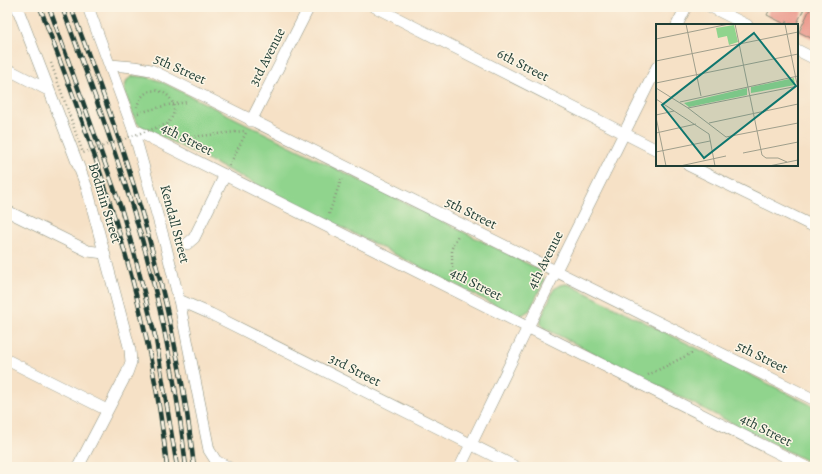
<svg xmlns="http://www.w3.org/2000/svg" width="822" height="474" font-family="Alegreya,serif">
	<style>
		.green { fill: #90d48d; stroke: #588860 }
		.building { fill: #eb9a8d }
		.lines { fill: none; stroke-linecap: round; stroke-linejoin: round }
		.street-casing { stroke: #8a8f7d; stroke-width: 12 }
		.path { stroke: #8a8f7d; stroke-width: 2.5; stroke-dasharray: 1 3; stroke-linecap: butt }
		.street { stroke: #fff; stroke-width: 11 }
		.rail-casing { stroke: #1f3d34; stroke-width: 4.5 }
		.rail { stroke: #fcf5e5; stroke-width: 3; stroke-dasharray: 9; stroke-linecap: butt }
		.path-bridge { stroke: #8a8f7d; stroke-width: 2.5; stroke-dasharray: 1 3; stroke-linecap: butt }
		.labels { text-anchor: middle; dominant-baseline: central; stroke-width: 3; stroke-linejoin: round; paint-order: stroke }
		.street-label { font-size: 14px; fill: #1f3d34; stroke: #fcf5e5 }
		.inset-road { fill: none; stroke: #a09f8c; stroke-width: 1 }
		.view { fill: #0f766e; fill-opacity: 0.15; stroke: #0f766e; stroke-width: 2 }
		.inset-edge { fill: none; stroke: #1f3d34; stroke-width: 2 }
	</style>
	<rect width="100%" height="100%" fill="#fcf5e5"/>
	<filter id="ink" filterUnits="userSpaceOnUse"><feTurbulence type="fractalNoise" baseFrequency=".025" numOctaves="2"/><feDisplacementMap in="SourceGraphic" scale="8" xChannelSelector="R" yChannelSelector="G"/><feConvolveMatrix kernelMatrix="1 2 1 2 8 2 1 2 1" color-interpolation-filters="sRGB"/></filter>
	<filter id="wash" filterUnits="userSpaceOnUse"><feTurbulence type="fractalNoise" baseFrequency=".012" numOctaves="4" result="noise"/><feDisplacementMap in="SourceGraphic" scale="16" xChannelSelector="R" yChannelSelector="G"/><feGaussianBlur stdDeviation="0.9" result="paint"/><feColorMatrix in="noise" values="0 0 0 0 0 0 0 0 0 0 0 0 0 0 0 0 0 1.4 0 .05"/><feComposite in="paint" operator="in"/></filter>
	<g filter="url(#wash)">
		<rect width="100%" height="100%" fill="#f6e1c6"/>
		<g class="green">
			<polygon points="133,76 147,77 160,81 538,269 541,272 544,281 530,310 522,315 513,314 141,126 136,122 124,90 127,80"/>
			<polygon points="566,284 570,285 815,407 815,465 544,328 541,325 541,318 554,289 561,285"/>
		</g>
		<g id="blocks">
			<g class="building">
				<polygon points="771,7 805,7 796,25 793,25 786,21 785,24 767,15"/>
				<polygon points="811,7 815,7 815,40 799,32"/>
			</g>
		</g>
	</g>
	<g filter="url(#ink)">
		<use href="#blocks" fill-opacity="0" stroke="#8a8f7d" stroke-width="1"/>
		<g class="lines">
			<g class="street-casing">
				<g id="street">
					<polyline points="17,7 87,188 130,350 131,362 127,373 78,467"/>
					<polyline points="88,7 133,129 165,243 179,300 209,450 216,461 228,467"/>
					<polyline points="375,7 657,150"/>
					<polyline points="711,7 747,25"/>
					<polyline points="677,25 686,7"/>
					<polyline points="797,50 815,59"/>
					<polyline points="110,65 134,67 151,70 815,400"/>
					<polyline points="7,69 48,90"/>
					<polyline points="251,121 309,7"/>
					<polyline points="133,129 806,467"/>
					<polyline points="688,165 815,227"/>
					<polyline points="7,211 88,251 104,253"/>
					<polyline points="187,244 194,238 225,175"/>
					<polyline points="179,300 211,314 516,467"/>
					<polyline points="7,360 107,410"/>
					<polyline points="460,467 528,327 657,67"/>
				</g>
			</g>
			<g class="path">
				<polyline points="138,113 168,105 188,102"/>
				<polyline points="175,137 192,137 244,131"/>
				<polyline points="229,166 247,131"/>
				<polyline points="329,214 342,177"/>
				<polyline points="452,276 452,248 458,235"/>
				<polyline points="648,375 692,353 693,352"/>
			</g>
			<use href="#street" class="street"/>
			<g class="rail-casing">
				<g id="rail">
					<path d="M40,7C61,64 83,120 102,178C133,271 157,369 167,467"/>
					<polyline points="49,7 121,208 135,256 156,340 177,467"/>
					<path d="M62,7C92,87 122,168 145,250C164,321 178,394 186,467"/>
					<path d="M71,7C90,59 110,111 127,164C158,262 183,364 194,467"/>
				</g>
			</g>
			<use href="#rail" class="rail"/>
			<path class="path-bridge" d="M51,63L83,153L167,124C170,120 174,116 174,110C174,90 144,80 137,107"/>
		</g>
	</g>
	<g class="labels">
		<g class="street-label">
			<text transform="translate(267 57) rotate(-63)">3rd Avenue</text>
			<text transform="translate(523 65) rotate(27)">6th Street</text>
			<text transform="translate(180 69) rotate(24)">5th Street</text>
			<text transform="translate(187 139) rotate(27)">4th Street</text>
			<text transform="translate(105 203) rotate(73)">Bodmin Street</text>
			<text transform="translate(471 213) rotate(26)">5th Street</text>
			<text transform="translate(175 224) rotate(75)">Kendall Street</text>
			<text transform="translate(545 260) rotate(-63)">4th Avenue</text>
			<text transform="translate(476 284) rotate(27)">4th Street</text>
			<text transform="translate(762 357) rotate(26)">5th Street</text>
			<text transform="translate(355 370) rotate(27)">3rd Street</text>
			<text transform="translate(766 430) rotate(27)">4th Street</text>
		</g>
	</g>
	<g transform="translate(656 24)">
		<rect width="142" height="142" fill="#f6e1c6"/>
		<path d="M78,1L82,18L73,21L71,12L62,14L60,4ZM138,54L139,61L95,69V63ZM91,64V71L33,83L28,79Z" fill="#90d48d"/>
		<path class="inset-road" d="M30,0L45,72M79,0L106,131L110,134H122L131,138M129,0L142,65M0,15L73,0M0,37L142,8M0,59L142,30M0,64L32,84L70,113L142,99M0,75L53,110L59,142M24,78L142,52M32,84L142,62M0,91L18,87M0,93L10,142M53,99L142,80M0,109L40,100M0,128L54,117M87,129L142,118M24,142L70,132M113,142L142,136"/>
		<path class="view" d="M98,9L140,62L48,134L6,81Z"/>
		<rect width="142" height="142" class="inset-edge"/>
	</g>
	<rect width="822" height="474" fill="none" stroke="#fcf5e5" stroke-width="24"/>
</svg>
